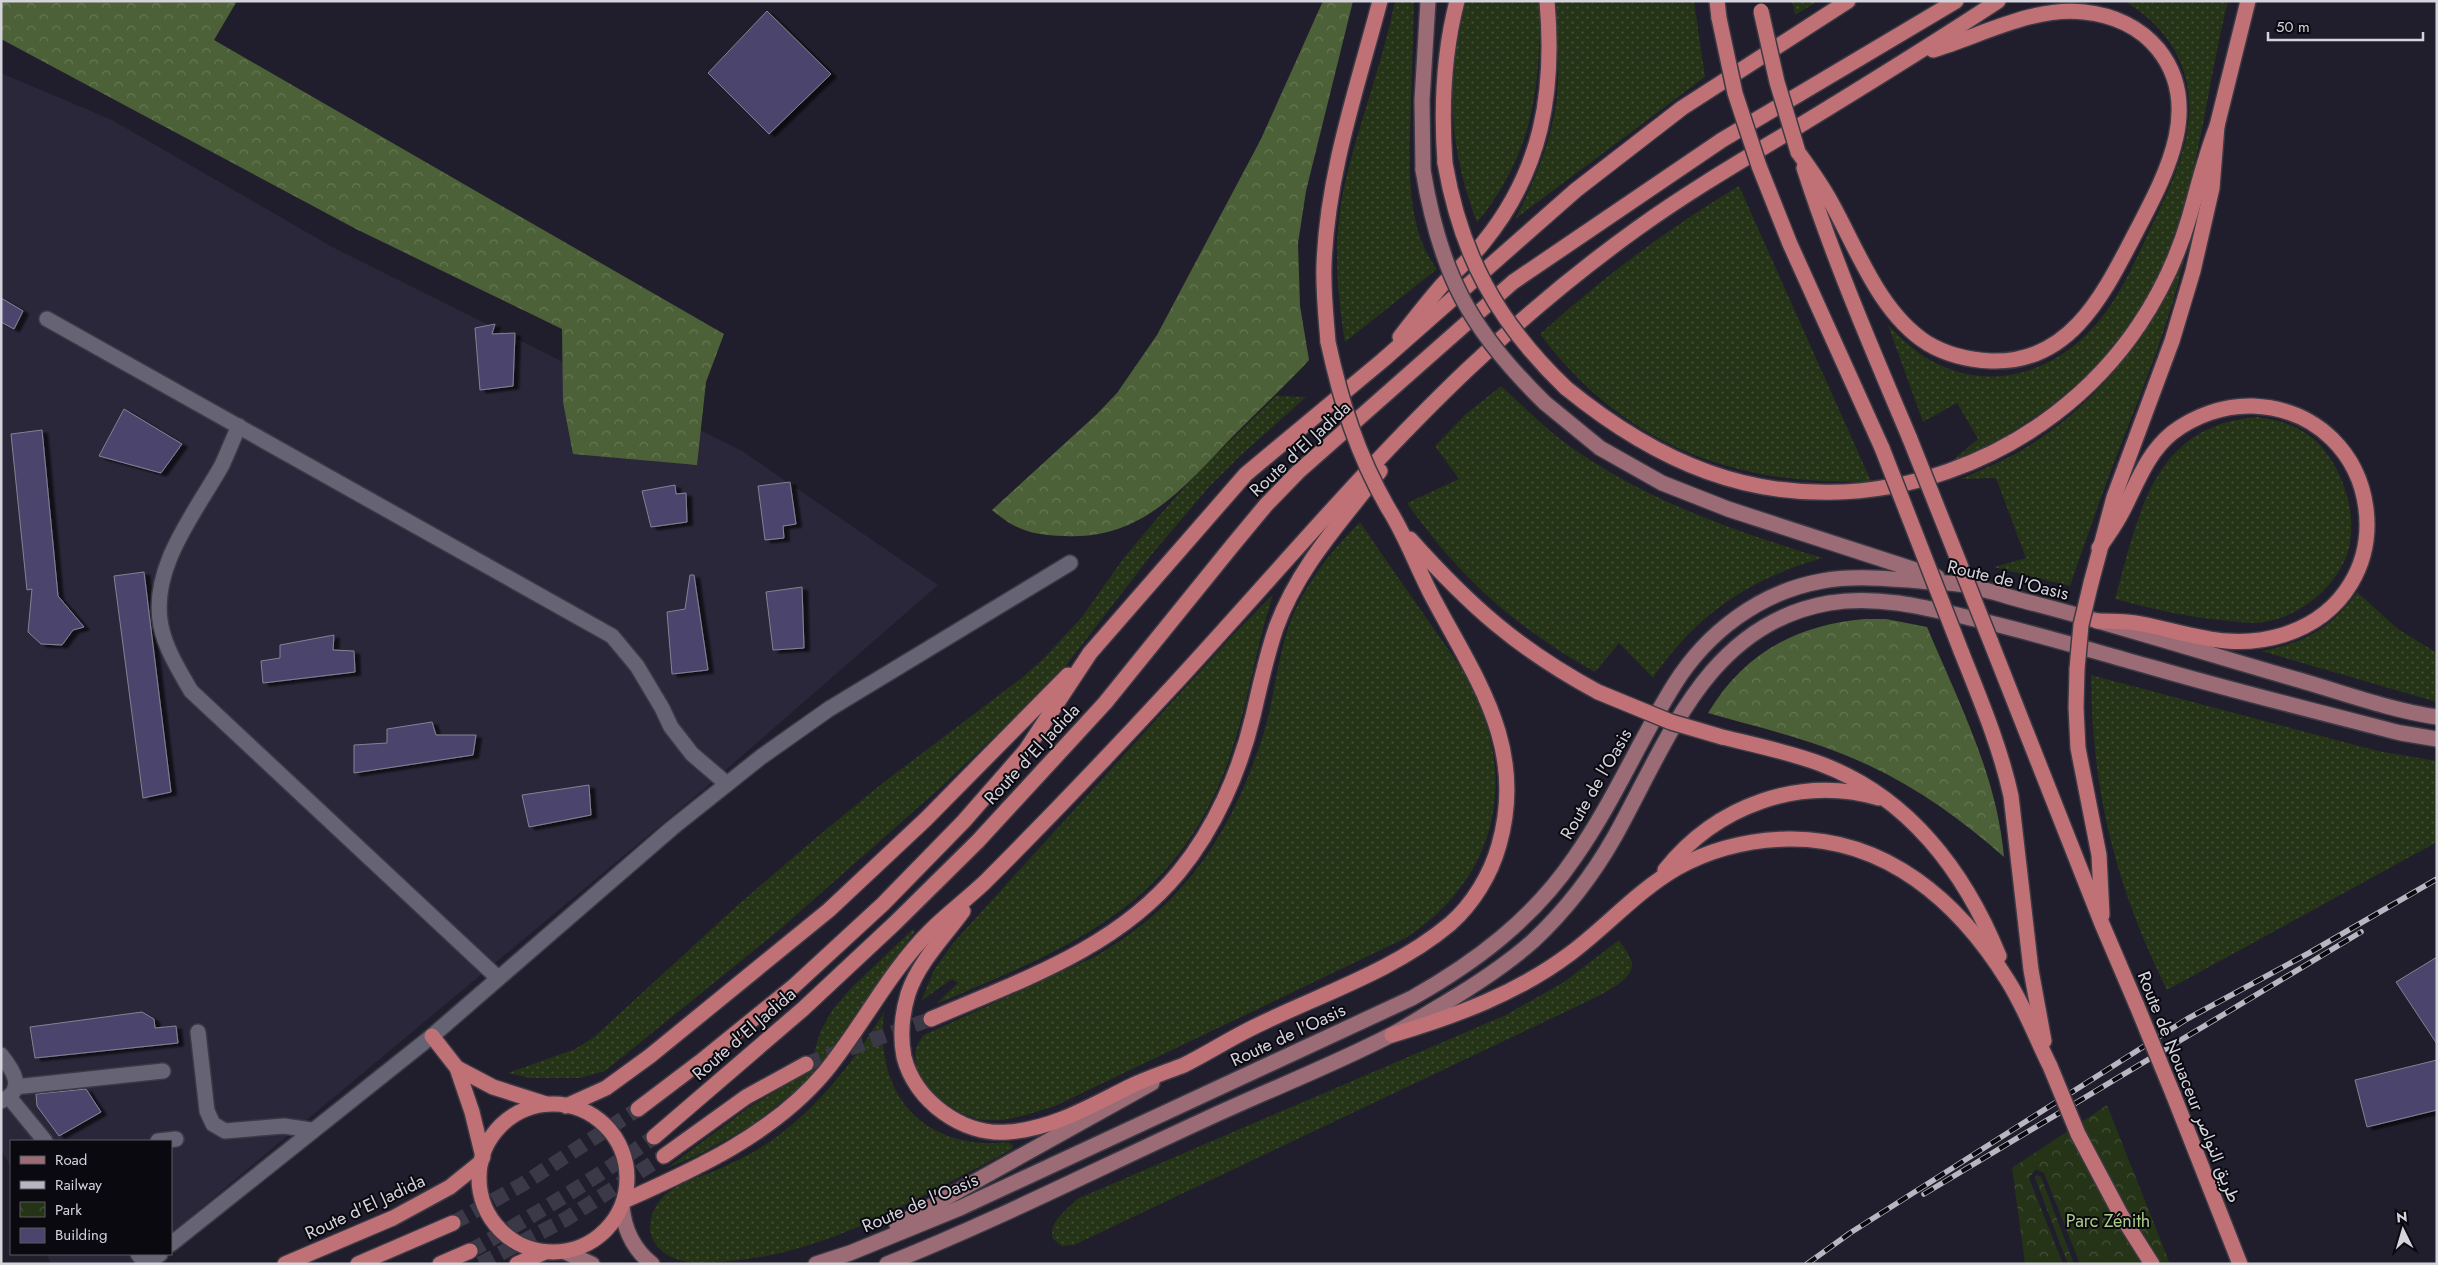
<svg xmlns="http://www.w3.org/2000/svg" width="2438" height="1265" font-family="Jost,Vazirmatn,sans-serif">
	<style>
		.built { fill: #2a273a }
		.grass { fill: url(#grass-dots) }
		.forest { fill: url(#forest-crowns) }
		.park { fill: url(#park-crowns) }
		.building { fill: #4b446d; stroke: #848293; filter: url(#shadow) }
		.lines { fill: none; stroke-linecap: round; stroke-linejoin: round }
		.highway-tunnel { stroke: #3b3947; stroke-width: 15; stroke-dasharray: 15 8; stroke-linecap: butt }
		.minor-casing { stroke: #3b3944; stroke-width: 18 }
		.major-casing { stroke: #3b3944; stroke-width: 18 }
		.highway-casing { stroke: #3b3944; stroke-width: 18 }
		.minor { stroke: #666474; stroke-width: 15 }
		.major { stroke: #9b6c75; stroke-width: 15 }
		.highway { stroke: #bf7176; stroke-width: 15 }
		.rail-casing { stroke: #b8b6c0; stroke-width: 5.5 }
		.rail { stroke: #0a090f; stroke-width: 4; stroke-dasharray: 11; stroke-linecap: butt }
		.major-bridge-casing { stroke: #3b3944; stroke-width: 18; stroke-linecap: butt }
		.highway-bridge-casing { stroke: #3b3944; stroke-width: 18; stroke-linecap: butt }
		.major-bridge { stroke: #9b6c75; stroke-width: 15 }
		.highway-bridge { stroke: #bf7176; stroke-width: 15 }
		.labels { text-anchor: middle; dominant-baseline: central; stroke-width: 4; stroke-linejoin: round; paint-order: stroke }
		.street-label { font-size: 18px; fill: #d5d4dd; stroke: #0a090f }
		.park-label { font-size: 18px; fill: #abce8a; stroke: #0a090f }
	</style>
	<defs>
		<pattern id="grass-dots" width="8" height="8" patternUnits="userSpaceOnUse" patternTransform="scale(1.25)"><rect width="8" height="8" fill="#253317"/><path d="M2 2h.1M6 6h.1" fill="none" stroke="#445038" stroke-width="1.8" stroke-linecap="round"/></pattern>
		<pattern id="forest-crowns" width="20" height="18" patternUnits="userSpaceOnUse" patternTransform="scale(1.25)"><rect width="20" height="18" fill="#4c6137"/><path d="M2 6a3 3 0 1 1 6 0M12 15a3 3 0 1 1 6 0" fill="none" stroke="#657754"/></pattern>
		<pattern id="park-crowns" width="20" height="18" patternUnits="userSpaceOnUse" patternTransform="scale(1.25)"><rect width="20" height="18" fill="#253317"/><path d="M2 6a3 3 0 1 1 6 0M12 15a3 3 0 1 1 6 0" fill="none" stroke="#445038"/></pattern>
		<filter id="shadow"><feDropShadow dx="5.5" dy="3" stdDeviation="1" flood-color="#0009"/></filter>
	</defs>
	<rect width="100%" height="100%" fill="#201e2c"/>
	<g class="built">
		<polygon points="1,73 112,120 334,248 742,451 938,585 704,789 171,1233 171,1141 11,1141 11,1167 1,1150"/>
		<polygon points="46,1254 144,1254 132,1264 52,1264"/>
	</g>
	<g class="grass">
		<path d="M1395,1H1414C1413,35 1412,68 1411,101C1410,153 1403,225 1437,269L1345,342C1337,293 1333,241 1343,192C1357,127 1382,66 1395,1Z"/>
		<path d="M1466,1H1539L1540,7C1540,92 1532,155 1477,223C1448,144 1445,83 1466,1Z"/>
		<path d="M1556,1H1694L1705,77L1515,219C1537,177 1556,130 1558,82C1559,55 1557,28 1556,1Z"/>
		<polygon points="1792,1 1818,1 1795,15"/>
		<path d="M2124,1H2228C2208,81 2200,168 2172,245C2134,348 2050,421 1951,462L1978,439L1957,403L1923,422L1888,325C1901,338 1915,352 1932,361C1994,395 2061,370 2102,317C2123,290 2137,257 2151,227C2171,185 2195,138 2188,90C2183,51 2157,20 2124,1Z"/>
		<path d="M1739,186L1871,481C1735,487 1623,445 1540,334C1602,278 1667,229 1739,186Z"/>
		<path d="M2185,256C2170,322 2145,383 2120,447C2102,493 2086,540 2070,586L1994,567L2026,558L1996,478L1961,479C1985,468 2008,459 2030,445C2102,400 2150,332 2185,256Z"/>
		<path d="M1501,386C1522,405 1542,425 1564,442C1640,498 1733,531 1823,558C1749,579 1697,614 1653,678L1619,643L1595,672C1516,628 1459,577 1407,503L1459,479L1435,446L1466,414Z"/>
		<polygon points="1276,396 1306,397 1240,456 1209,487 1152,554 1064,668 1033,700 939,789 778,931 605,1071 580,1078 530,1078 508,1073 575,1049 593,1038 739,904 811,842 884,782 1023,677 1044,658 1082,617 1123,559 1159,516 1196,474"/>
		<path d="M2259,417C2273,420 2287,422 2299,429C2317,438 2328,453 2337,470C2349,494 2355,521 2349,548C2340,584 2301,617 2264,622C2253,624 2241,622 2230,621C2190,618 2153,609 2115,599C2139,513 2153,424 2259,417Z"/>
		<path d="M1360,522C1382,555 1405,587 1427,619C1442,641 1459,662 1471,686C1519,782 1496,879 1406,938L1055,1106C1032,1113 1009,1122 984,1120C951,1116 893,1069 924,1035L1094,957C1185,906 1232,832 1263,735C1272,707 1275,678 1282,650C1293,599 1324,558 1360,522Z"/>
		<path d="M2357,592L2398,629L2437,653V702L2261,651C2303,644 2333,627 2357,592Z"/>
		<path d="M1273,594C1255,650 1248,707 1228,762C1176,908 1068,948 936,1004L958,983L952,979L921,1001L934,970L953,943L1233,635Z"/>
		<path d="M2091,675L2378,751L2437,761V842L2167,990C2115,884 2092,792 2091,675Z"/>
		<polygon points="913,929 915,931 810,1079 751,1126 696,1156 667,1168 748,1108 804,1074 811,1064 820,1032 833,1009 852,987"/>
		<path d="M1619,940C1623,947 1631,955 1632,964C1634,981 1596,997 1582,1004L1074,1245L1062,1246L1053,1239C1048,1222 1066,1211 1077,1199L1506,1015L1564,982Z"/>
		<path d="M884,1012C874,1096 925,1151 1009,1142L1013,1146L1012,1149C994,1160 974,1169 955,1179C876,1220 810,1256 719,1262C697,1263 675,1265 659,1248C647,1236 648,1220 656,1206C669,1183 701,1178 723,1167C734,1162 746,1156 757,1150C811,1117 851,1066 884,1012Z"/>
	</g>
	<g class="forest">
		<polygon points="1,1 237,1 214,40 724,334 706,382 697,465 573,454 563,402 562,329 356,229 1,39"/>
		<path d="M1323,1H1353L1306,191L1298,243L1300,306L1309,360C1285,386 1259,410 1234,435C1185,486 1143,540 1065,536C1032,535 1017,531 992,510L1097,414L1117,393L1157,335L1261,139Z"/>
		<path d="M1865,619H1886L1927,627C1958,701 1997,775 2004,857C1962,820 1918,788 1868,765C1817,741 1761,728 1708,713C1744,653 1796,625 1865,619Z"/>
	</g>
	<g class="park">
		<polygon points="2107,1105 2170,1264 2080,1264 2044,1173 2036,1169 2029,1178 2063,1264 2025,1264 2012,1168"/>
		<polygon points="2036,1175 2041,1177 2074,1264 2068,1264 2035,1178"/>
	</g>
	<g class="building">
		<polygon points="767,11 831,74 769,134 708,73"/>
		<polygon points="1,298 23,311 14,329 1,322"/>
		<polygon points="495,324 492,334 515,333 513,386 480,390 475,328"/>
		<polygon points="124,409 182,444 161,473 99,456"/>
		<polygon points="42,430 58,596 84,627 73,630 62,645 41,644 28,632 32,589 27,590 11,434"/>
		<polygon points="790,482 796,524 783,526 784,538 765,540 758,486"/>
		<polygon points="675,485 676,494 686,493 687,522 651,527 642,491"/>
		<polygon points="144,572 171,792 143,798 114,576"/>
		<polygon points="690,575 694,575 708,670 672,674 667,612 685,609"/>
		<polygon points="802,587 804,648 773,650 766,592"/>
		<polygon points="334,635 333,650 354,651 355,672 263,683 261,661 280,658 280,645"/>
		<polygon points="432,722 436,735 476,735 473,755 354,773 354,745 387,743 387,729"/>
		<polygon points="589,785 591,815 529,827 522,795"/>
		<polygon points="2437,957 2437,1044 2396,982"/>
		<polygon points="142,1012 154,1019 155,1028 176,1026 178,1043 35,1058 30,1027"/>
		<polygon points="2437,1060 2437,1110 2367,1127 2355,1080"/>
		<polygon points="86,1089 101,1112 59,1136 37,1106 36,1094"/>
	</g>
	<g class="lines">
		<g class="highway-tunnel">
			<polyline points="806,1064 931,1019"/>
			<polyline points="453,1223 523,1184 638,1109"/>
			<path d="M470,1251C533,1216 595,1179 654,1137"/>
			<polyline points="480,1264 566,1219 664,1156"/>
		</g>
		<g class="minor-casing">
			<g id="minor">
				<polyline points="47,319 612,636 637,666 662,708 671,727 692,754 727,784"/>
				<path d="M239,426C233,439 228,452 222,465C196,512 149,568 161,626C166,650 179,670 191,691L498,978"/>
				<polyline points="198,1032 207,1111 213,1124 225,1131 284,1126 311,1130"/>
				<path d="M1,1055C13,1070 27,1090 1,1101"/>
				<polyline points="15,1087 163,1071"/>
				<polyline points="9,1097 45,1141"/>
				<polyline points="158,1141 176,1139"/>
				<polyline points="171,1244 432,1036 672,828 761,757 829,709 1070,563"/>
				<polyline points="138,1254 146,1264"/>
				<polyline points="147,1264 160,1254"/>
			</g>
		</g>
		<g class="major-casing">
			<g id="major">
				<polyline points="1423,170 1422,100 1428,1"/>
				<polyline points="1545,403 1600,448 1662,483 1728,509 1937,577"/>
				<path d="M622,1206C624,1229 633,1249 652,1264"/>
				<polyline points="897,1225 1152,1083"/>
				<polyline points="565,1252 592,1264"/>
				<path d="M816,1264L850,1253L960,1208L1412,998C1476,962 1533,919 1575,857C1613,803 1639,741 1674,685C1707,632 1760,592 1822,581C1855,575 1888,579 1921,581C1935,583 1950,582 1964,585C1988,590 2012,598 2036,604C2124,627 2211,655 2299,680C2344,693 2390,710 2437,717"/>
				<path d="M887,1264C995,1221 1099,1168 1204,1120C1266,1091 1331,1066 1391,1035C1410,1025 1427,1013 1445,1003C1475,985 1506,965 1533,941C1565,911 1593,875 1615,836C1668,741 1707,624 1829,603C1877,595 1924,607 1970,618C2031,632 2090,650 2151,667C2234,691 2318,712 2401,733L2437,739"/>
			</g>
		</g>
		<g class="highway-casing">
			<g id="highway">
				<polyline points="1717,1 1719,18"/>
				<path d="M1798,152C1810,169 1822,185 1832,204C1858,251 1880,313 1927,343C1947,355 1968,360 1991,361C2072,364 2105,291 2137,230C2165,176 2204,106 2158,49C2140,27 2113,15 2084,12C2034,6 1980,36 1933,50"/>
				<path d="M1445,163C1441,108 1443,55 1457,1"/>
				<polyline points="1759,166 1790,244 1882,448"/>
				<path d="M1804,168C1834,261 1872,349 1910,439"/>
				<path d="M1400,337C1414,319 1428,301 1443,284C1456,271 1471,258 1483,243C1542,171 1555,92 1547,1"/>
				<path d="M1328,342C1326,316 1323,291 1324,265C1327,175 1357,88 1380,1"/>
				<path d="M1566,388C1609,423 1655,453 1708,472C1866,529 2047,462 2139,325C2161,292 2178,256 2189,218C2198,187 2205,156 2217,126"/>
				<path d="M1410,539C1470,606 1518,649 1598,692"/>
				<polyline points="2091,583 2114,497 2172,341 2193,271 2212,188 2217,126 2248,1"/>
				<path d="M2097,621C2112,621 2127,621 2142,624C2193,634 2230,651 2283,635C2411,595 2386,412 2253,406C2224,405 2194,416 2172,433C2145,455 2136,487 2120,516C2114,527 2107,537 2099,548"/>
				<polyline points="1990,640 2102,924 2137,1006"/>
				<path d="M1961,651C1980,699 2000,746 2011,796L2031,970L2044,1041"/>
				<polyline points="2077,669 2076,708 2078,748 2099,855 2102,915"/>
				<path d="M1722,737C1755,745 1789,752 1821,764C1909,797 1965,872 1999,956"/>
				<path d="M1665,870C1716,806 1799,775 1879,798"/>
				<path d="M963,911C944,937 918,963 908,994C902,1014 900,1037 904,1057C915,1101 963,1136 1008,1132C1053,1129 1092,1105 1131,1086C1148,1078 1166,1072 1184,1065C1208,1053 1231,1038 1256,1026C1321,994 1394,971 1450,924C1473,904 1491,874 1499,845C1527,747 1476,679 1433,598C1417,568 1406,536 1388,508"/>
				<path d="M931,1019C1019,981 1116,949 1179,872C1215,828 1240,771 1253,716C1260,686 1266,657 1276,628C1298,567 1341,522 1380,471"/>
				<path d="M1392,1035C1456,1016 1518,993 1571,953C1607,926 1637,891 1677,868C1711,849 1749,840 1787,839C1886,837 1959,902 2008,981C2025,1008 2036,1038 2050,1066"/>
				<polyline points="432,1036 457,1068 472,1112 483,1157"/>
				<polyline points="457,1068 493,1087 546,1104"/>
				<polyline points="2173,1094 2240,1264"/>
				<circle cx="553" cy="1178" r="74"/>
				<polyline points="566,1106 606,1088 650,1056 829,910 926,819 1068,675"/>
				<polyline points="638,1109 700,1062 794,986 883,904 964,821 1026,750 1090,653 1246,474 1383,360 1576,190 1682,108 1848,1"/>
				<polyline points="2078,1134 2121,1215 2152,1264"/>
				<polyline points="654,1137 803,1009 895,923 978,841 1105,703 1232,546 1266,505 1298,472 1513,282 1722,140 1956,1"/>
				<polyline points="664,1156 746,1097 806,1064"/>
				<path d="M624,1201C696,1169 773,1134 825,1072C862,1027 888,973 930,931C947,914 967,899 985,882C1048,819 1110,754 1171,688C1269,582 1362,470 1467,370C1521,319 1578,271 1638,228C1688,192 1741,161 1794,129C1863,87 1931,45 1998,1"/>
				<polyline points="285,1264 393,1218 450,1187 481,1162"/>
				<polyline points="358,1264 453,1223"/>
				<polyline points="440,1264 470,1251"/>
				<polyline points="517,1264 545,1252"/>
			</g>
		</g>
		<use href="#minor" class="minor"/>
		<use href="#major" class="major"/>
		<use href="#highway" class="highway"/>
		<g class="rail-casing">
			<g id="rail">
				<polyline points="1924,1194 2361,932"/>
				<polyline points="1807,1264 1850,1233 2187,1019 2309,953 2437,879"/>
			</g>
		</g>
		<use href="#rail" class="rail"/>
		<g class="major-bridge-casing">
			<path id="major-bridge" d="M1423,170C1440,274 1470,330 1545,403"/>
		</g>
		<g class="highway-bridge-casing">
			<g id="highway-bridge">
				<polyline points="1761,11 1777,82 1798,152"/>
				<polyline points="1719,18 1735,93 1759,166"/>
				<path d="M1445,163C1461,256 1498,323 1566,388"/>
				<path d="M1328,342C1341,402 1357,454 1388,508"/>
				<polyline points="1910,439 1990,640"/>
				<polyline points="1882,448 1961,651"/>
				<polyline points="2077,669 2081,625 2091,583"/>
				<polyline points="1598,692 1671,722 1722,737"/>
				<polyline points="2137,1006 2173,1094"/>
				<polyline points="2050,1066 2078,1134"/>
			</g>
		</g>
		<use href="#major-bridge" class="major-bridge"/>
		<use href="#highway-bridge" class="highway-bridge"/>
	</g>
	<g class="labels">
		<g class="street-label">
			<text transform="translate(1300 449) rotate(-43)">Route d'El Jadida</text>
			<text transform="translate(2008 580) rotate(13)">Route de l'Oasis</text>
			<text transform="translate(1032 754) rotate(-47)">Route d'El Jadida</text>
			<text transform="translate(1596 784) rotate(-60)">Route de l'Oasis</text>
			<text transform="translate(744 1034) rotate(-41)">Route d'El Jadida</text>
			<text transform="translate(1288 1035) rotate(-25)">Route de l'Oasis</text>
			<text transform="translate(2189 1087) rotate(68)">Route de Nouaceur طريق النواصر</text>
			<text transform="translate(920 1203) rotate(-23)">Route de l'Oasis</text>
			<text transform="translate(365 1207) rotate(-25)">Route d'El Jadida</text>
		</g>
		<g class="park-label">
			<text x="2108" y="1221">Parc Zénith</text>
		</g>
	</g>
	<rect width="2438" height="1265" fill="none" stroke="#d5d4dd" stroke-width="5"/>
	<rect x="10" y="1140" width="162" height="115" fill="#0a090f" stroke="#5b5a61"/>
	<rect x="20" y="1156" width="25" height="8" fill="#9b6c75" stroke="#5b5a61"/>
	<text x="55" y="1165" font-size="15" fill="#d5d4dd">Road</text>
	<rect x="20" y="1181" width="25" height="8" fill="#b8b6c0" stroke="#5b5a61"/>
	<text x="55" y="1190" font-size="15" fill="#d5d4dd">Railway</text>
	<rect x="20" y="1202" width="25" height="15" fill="url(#park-crowns)" stroke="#5b5a61"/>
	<text x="55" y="1215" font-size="15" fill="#d5d4dd">Park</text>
	<rect x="20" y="1228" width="25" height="15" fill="#4b446d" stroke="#5b5a61"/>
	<text x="55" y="1240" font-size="15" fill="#d5d4dd">Building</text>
	<g transform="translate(2403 1230) rotate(355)" stroke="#0a090f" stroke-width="4" paint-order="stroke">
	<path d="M0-4L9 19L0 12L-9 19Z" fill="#d5d4dd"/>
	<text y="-8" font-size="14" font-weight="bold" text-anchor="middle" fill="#d5d4dd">N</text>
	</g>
	<path d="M2268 32v8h155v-8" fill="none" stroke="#d5d4dd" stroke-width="2.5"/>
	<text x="2276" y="32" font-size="15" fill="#d5d4dd" stroke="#0a090f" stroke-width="4" paint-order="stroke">50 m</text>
</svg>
